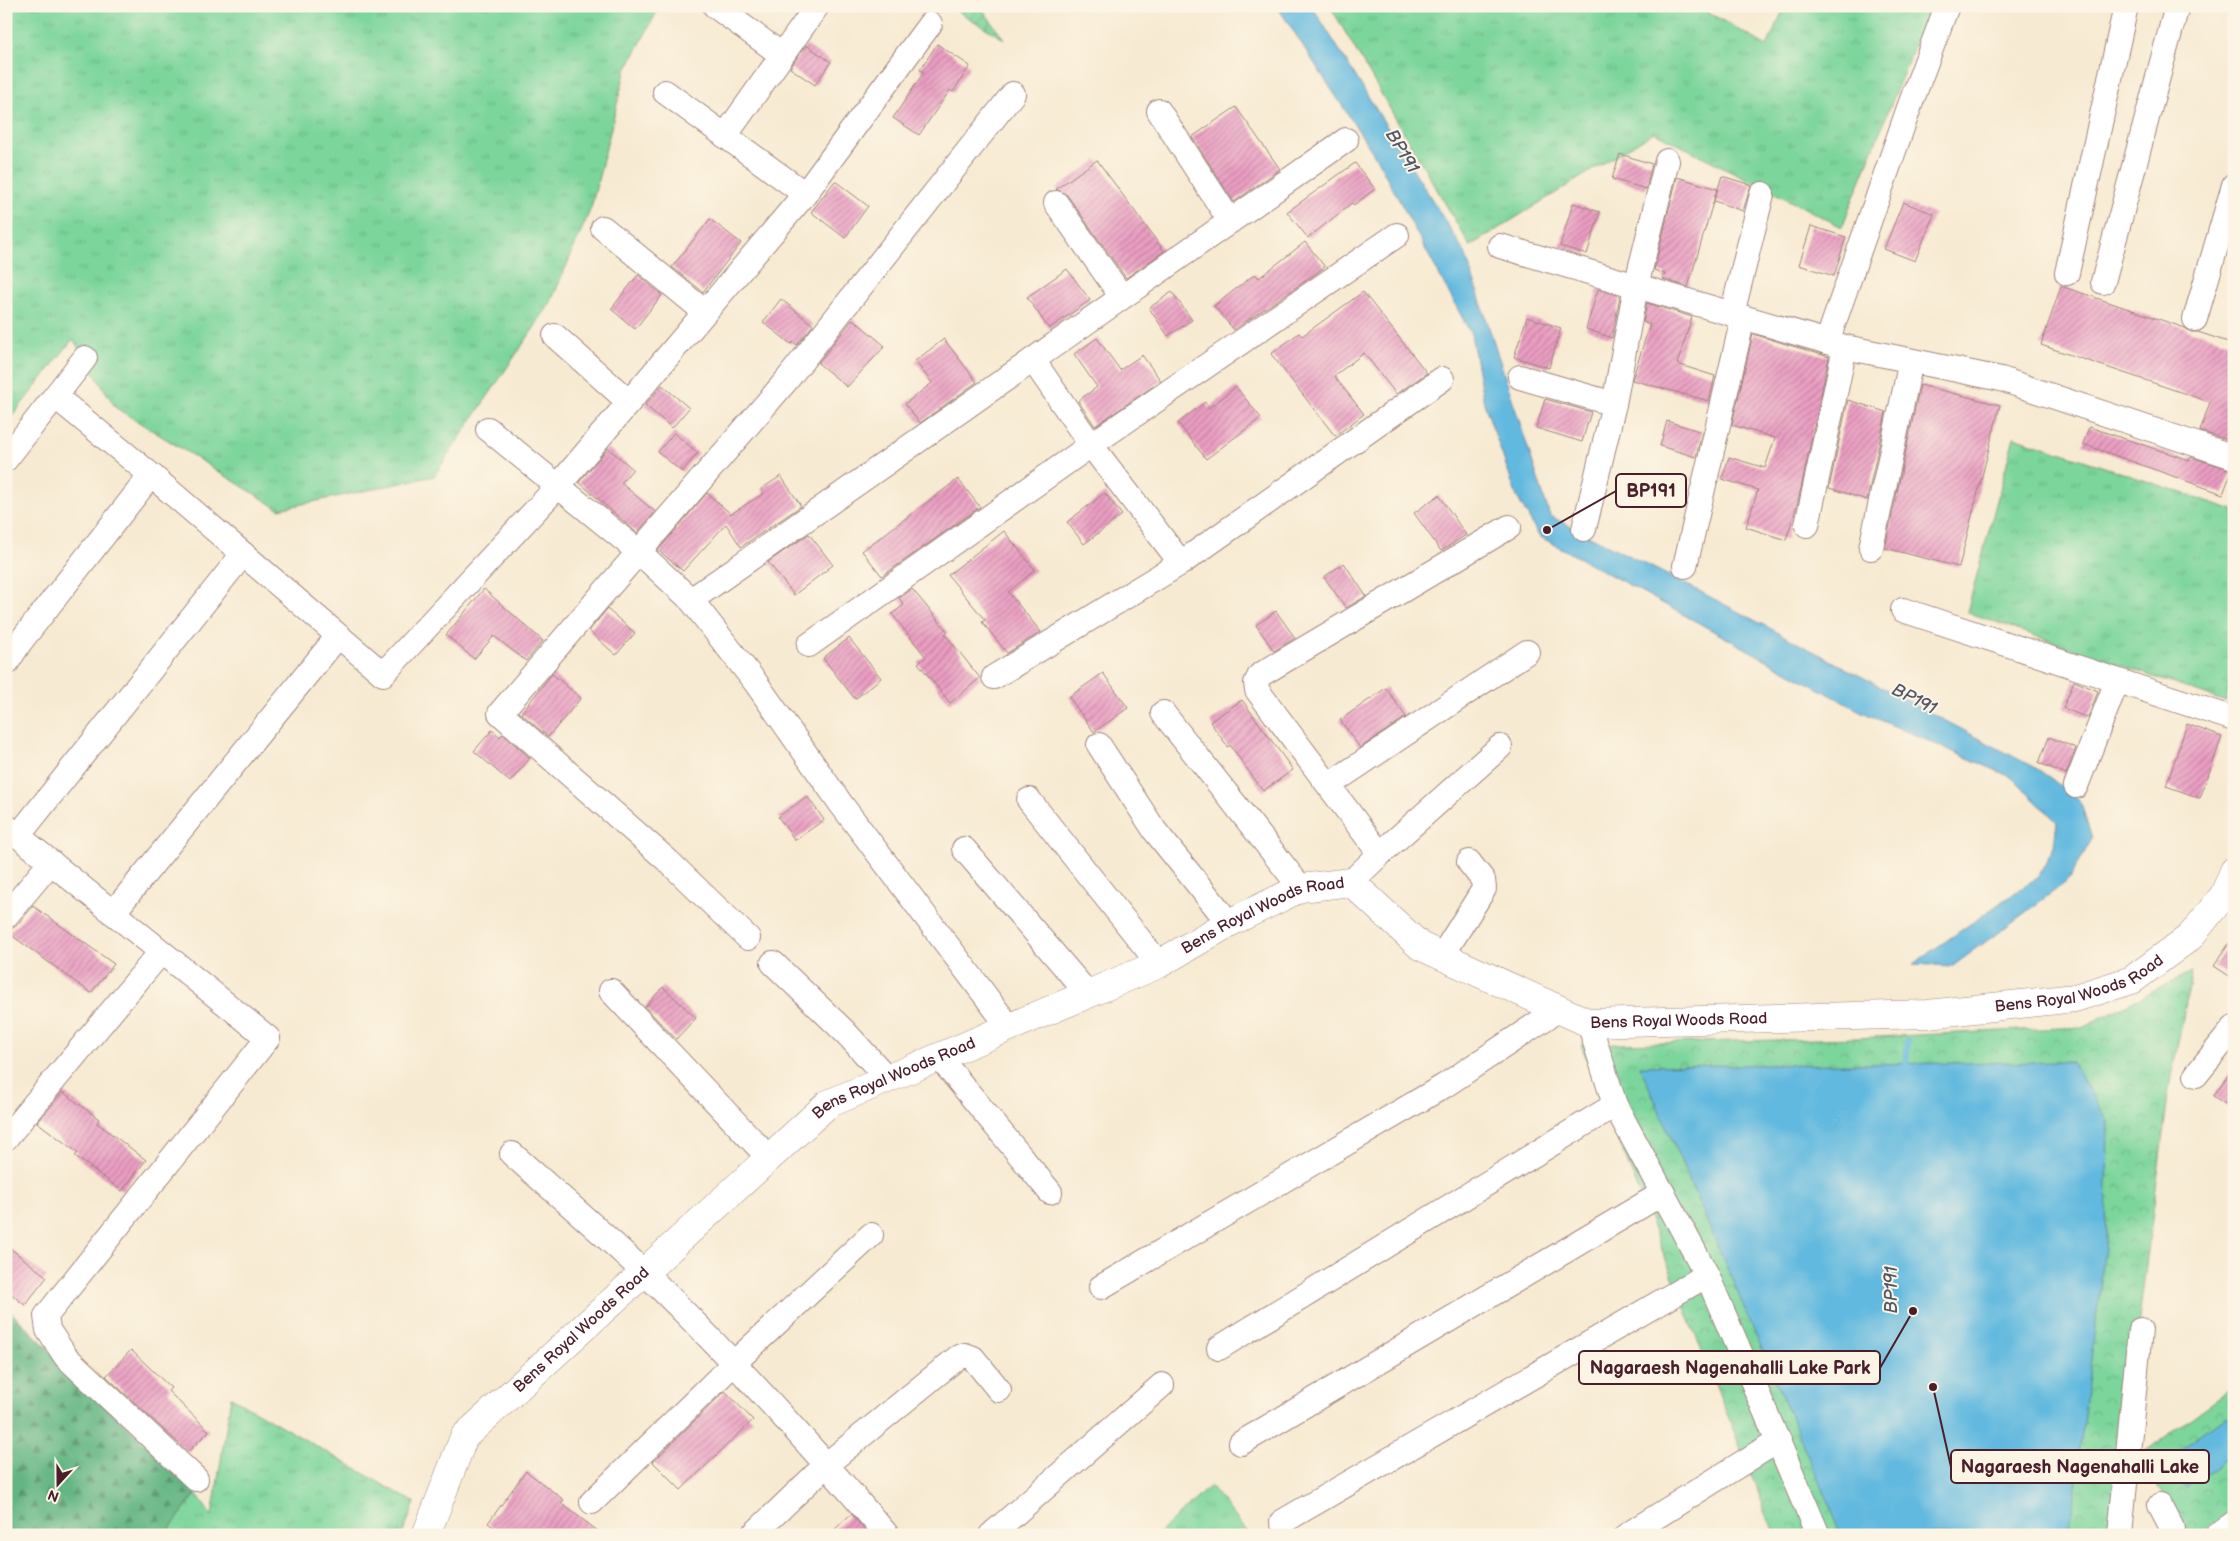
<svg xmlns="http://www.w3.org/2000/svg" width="2240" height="1541" font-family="'Balsamiq Sans',sans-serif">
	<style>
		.grass { fill: url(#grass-tufts); stroke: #627a63 }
		.forest { fill: url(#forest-firs); stroke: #576a57 }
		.park { fill: url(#park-crowns); stroke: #627a63 }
		.garden { fill: url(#garden-furrows); stroke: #627a63 }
		.water { fill: #62b9df; stroke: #566c85 }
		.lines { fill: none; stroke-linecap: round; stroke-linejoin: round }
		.stream { stroke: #62b9df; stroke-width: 6 }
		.building { fill: url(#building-hatch) }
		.street-casing { stroke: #a0847e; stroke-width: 26 }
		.secondary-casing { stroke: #a0847e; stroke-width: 29 }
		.street { stroke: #fff; stroke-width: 24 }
		.secondary { stroke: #fff; stroke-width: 28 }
		.labels { text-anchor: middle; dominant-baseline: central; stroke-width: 4; stroke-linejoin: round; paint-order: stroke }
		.street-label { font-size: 16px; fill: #4a1f2b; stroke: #fcf5e5 }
		.water-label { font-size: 18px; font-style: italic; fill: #52556a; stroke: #fcf5e5 }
		.leader { fill: none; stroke: #4a1f2b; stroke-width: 2 }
		.callout-dot { fill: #4a1f2b; stroke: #fcf5e5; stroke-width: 2 }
		.callout { fill: #fcf5e5; stroke: #4a1f2b; stroke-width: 2 }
		.callout-label { font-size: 18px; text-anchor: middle; font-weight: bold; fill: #4a1f2b }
	</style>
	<defs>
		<pattern id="grass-tufts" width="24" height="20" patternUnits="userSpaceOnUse" patternTransform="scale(1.25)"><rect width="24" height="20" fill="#7bd59b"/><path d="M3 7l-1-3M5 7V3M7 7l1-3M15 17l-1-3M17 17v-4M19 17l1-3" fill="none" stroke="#6cb686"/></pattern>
		<pattern id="forest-firs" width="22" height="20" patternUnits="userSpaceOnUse" patternTransform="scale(1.25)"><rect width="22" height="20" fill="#64b683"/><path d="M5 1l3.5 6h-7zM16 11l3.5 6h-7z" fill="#54936b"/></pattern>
		<pattern id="park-crowns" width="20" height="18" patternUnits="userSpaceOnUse" patternTransform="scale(1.25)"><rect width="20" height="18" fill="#7bd59b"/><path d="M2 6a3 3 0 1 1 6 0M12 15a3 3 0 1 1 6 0" fill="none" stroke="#6cb686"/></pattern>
		<pattern id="garden-furrows" width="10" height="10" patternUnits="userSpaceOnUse" patternTransform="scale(1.25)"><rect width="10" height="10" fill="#7bd59b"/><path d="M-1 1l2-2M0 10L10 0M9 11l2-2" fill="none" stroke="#6cb686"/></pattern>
		<pattern id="building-hatch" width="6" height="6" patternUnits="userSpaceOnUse" patternTransform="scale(1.25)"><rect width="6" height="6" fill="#ea9ec2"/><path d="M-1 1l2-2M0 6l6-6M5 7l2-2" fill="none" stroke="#c0809e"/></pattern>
	</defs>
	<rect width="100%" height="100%" fill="#fcf5e5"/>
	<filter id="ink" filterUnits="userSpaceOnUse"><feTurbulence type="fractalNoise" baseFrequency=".02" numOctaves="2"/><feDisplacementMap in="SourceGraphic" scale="10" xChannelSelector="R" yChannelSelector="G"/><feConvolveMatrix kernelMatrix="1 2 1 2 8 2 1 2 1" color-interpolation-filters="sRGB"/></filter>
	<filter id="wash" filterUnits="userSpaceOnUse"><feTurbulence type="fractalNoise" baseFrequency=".0096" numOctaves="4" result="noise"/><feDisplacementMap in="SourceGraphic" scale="20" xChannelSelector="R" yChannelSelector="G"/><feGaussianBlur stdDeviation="1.12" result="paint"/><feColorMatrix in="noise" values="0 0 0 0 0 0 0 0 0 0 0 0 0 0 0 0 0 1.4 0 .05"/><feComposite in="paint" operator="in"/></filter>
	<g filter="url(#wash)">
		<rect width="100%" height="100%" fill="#f7ead2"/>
		<g class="grass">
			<polygon points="6,6 660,6 625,72 591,208 550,304 434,476 279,509 116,408 73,339 6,424"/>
			<polygon points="1330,6 1697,6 1767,46 1785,6 1930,6 1842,227 1654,132 1470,246"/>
			<polygon points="2014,437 2234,510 2234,661 2226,702 1967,612"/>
			<polygon points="231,1397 415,1503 402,1535 165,1535 196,1494 212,1516"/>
			<polygon points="1210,1486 1250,1535 1157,1535"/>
		</g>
		<polygon class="forest" points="6,1307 196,1494 165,1535 6,1535"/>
		<g class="park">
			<polygon points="2192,972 2169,1088 2111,1535 1775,1535 1581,1045 1857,1038 2082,1027"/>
			<polygon points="2234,1387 2234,1511 2200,1535 2192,1535 2136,1458"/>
		</g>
		<polygon class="garden" points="949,6 980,6 1004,39"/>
		<g class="water">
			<polygon points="1277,6 1312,6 1465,253 1550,516 1697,590 2039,770 2080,800 2092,839 2069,880 1953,966 1913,964 2039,876 2054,846 2057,822 2011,777 1862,712 1539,536 1517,497 1484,403 1471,334 1377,159"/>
			<polygon points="2072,1062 2108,1121 2106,1240 2069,1535 1842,1535 1640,1066"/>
			<polygon points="2226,1416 2234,1427 2234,1454 2186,1488 2165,1460"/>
		</g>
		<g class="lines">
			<polyline class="stream" points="1906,1072 1907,1041"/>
		</g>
		<g id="blocks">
			<g class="building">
				<polygon points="937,44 970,66 953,92 950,90 919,135 893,118 924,72 920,70"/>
				<polygon points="806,45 831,62 815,85 790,68"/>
				<polygon points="1236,107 1280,169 1234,202 1192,137"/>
				<polygon points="1620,154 1652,164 1646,189 1612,179"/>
				<polygon points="1097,160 1164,251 1126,278 1067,195 1056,189"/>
				<polygon points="1355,163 1375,189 1354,205 1352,203 1308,238 1287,212"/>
				<polygon points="1722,176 1751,185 1743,211 1714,201"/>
				<polygon points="1677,177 1717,189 1688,287 1663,279 1665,274 1654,270"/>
				<polygon points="835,181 868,206 845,238 811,212"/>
				<polygon points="1903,202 1934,214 1915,261 1884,249"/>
				<polygon points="1573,203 1600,212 1587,254 1560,246"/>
				<polygon points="710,219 741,243 703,292 672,267"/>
				<polygon points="1811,226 1846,237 1834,276 1799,265"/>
				<polygon points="1305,242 1325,267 1234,330 1214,306 1255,274 1259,278"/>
				<polygon points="1067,269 1090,300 1049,329 1027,297"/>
				<polygon points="638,275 662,295 635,329 611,309"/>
				<polygon points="2061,286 2185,328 2191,332 2198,332 2234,344 2234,442 2200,431 2210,402 2041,345"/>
				<polygon points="1598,289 1620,296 1612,338 1586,329"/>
				<polygon points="1172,292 1192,320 1168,336 1149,308"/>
				<polygon points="1363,292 1427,373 1396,394 1364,353 1334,376 1364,414 1335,436 1271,354 1299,333 1302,336"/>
				<polygon points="781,299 813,325 797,345 793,342 791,344 763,322"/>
				<polygon points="1647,303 1692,317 1677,364 1715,376 1709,401 1632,380 1650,324 1643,322"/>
				<polygon points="1527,317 1561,328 1549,368 1514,357"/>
				<polygon points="853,319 885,346 847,387 818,363"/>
				<polygon points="1753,334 1829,357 1798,502 1786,540 1746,527 1758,490 1722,479 1729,457 1765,468 1775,438 1732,425"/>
				<polygon points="1097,338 1120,370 1142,355 1161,381 1095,426 1078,401 1097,387 1074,354"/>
				<polygon points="944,339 977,382 920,423 905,404 932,383 915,361"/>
				<polygon points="662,385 689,408 672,428 645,405"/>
				<polygon points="1920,385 2000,405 1959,567 1885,548"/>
				<polygon points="1236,387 1261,418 1206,459 1178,423 1205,402 1209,408"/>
				<polygon points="1545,399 1591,412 1582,442 1536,428"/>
				<polygon points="1848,400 1886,412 1867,500 1829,488"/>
				<polygon points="1667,421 1702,432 1696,457 1660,446"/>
				<polygon points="2089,427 2189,460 2191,457 2232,470 2223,494 2083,444"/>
				<polygon points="674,433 698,453 682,472 658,452"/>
				<polygon points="608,448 633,469 621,483 655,512 637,533 579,482"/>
				<polygon points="781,476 801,506 741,547 726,524 683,571 658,550 707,493 731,514 764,493 761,489"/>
				<polygon points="958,479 980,507 882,576 862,551"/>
				<polygon points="1105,493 1122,515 1084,544 1067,522"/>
				<polygon points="1439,495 1466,535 1441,551 1414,513"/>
				<polygon points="1004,531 1035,570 1008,592 1041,632 1007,653 982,622 985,620 948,575"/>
				<polygon points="809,534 833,565 794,595 768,562"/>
				<polygon points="1344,563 1366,596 1346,608 1324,577"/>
				<polygon points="484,589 543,641 526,661 494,636 474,659 446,635"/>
				<polygon points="912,589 948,632 945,634 980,678 950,703 918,663 926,657 892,614 904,605 899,598"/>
				<polygon points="607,609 635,633 616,655 589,631"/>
				<polygon points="1276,611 1295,638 1274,651 1256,625"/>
				<polygon points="849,638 881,678 855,699 823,658"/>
				<polygon points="1103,673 1128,708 1094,732 1069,697"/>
				<polygon points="552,674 581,698 548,737 521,713"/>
				<polygon points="2074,681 2098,691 2088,718 2063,708"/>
				<polygon points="1386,688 1406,717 1360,748 1340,720"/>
				<polygon points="1242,700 1293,770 1263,791 1230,745 1228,747 1210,722"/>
				<polygon points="2187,724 2222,737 2200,798 2166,786"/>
				<polygon points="492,730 500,737 503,734 530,758 510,782 474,751"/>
				<polygon points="2049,737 2076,748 2066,774 2039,763"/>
				<polygon points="807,796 824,820 795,840 778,817"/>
				<polygon points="33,906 114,964 91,993 7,932 17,925"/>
				<polygon points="2234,936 2234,979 2214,966"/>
				<polygon points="663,987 696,1018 676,1039 645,1007"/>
				<polygon points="2234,1067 2234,1110 2213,1096"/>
				<polygon points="63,1092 99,1119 97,1123 146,1160 122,1191 75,1156 78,1153 37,1122"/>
				<polygon points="6,1245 47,1277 25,1305 6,1290"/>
				<polygon points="131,1350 171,1388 168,1391 209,1431 188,1452 106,1376"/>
				<polygon points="725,1391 753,1420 681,1490 653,1462"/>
				<polygon points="526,1471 564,1500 561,1503 603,1535 504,1535 488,1523"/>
				<polygon points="851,1514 869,1535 829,1535"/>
			</g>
		</g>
	</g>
	<g filter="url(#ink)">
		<use href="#blocks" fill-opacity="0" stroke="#a0847e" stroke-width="1"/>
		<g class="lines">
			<g class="street-casing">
				<g id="street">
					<polyline points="715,6 782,55"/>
					<polyline points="665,92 805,194"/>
					<polyline points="1159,111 1230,221"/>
					<polyline points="725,136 817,6"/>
					<polyline points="1056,203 1122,297"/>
					<polyline points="603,228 705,312"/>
					<polyline points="1500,246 1845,347 2001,379 2234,457"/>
					<polyline points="2067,273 2126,6"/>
					<polyline points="2103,282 2177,6"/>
					<polyline points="1732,314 1762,194"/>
					<polyline points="2195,319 2234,185"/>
					<polyline points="555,336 629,402"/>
					<polyline points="1827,342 1910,105 1947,6"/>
					<polyline points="1033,360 1091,445 1181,563"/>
					<polyline points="1520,377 1614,404"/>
					<polyline points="56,397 151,475 383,674 559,485 805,194 930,24"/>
					<polyline points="488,429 639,552 691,600 756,683 841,804 1009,1027"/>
					<polyline points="6,459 85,358"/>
					<polyline points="1807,525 1845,347"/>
					<polyline points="1584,529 1614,404 1636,286 1667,161"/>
					<polyline points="1871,548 1911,361"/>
					<polyline points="1685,566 1743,318"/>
					<polyline points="691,600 1346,140"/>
					<polyline points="1903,610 2234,719"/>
					<polyline points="809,645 1091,445 1397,235"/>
					<polyline points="6,664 21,641 151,475"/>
					<polyline points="994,677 1181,563 1442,379"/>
					<polyline points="1163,713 1301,888"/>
					<polyline points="1099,745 1155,831 1229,923"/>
					<polyline points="1329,785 1527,652"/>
					<polyline points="2076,786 2117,681"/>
					<polyline points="1029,800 1159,964"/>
					<polyline points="6,826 268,1038 46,1316 48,1330 66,1357 196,1479"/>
					<polyline points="18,836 243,554"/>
					<polyline points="964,849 1088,994"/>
					<polyline points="1380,854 1500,747"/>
					<polyline points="1351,882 1380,854 1257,690 1256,683 1260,675 1509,527"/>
					<polyline points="113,913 338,636"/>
					<polyline points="6,916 51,862"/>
					<polyline points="748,938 668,861 500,713 786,381 1013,94"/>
					<polyline points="1442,956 1484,889 1483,880 1469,862"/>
					<polyline points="773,963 845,1032 888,1079"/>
					<polyline points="611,991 769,1158"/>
					<polyline points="939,1057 1050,1192"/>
					<polyline points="2196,1075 2234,1028"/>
					<polyline points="6,1138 161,952"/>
					<path d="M512,1154C556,1193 602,1232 645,1273C730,1356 810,1444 887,1535"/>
					<polyline points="1707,1275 1818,1535"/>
					<polyline points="1101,1287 1444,1086 1559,1009"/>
					<polyline points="1219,1348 1615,1105"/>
					<polyline points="1241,1443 1663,1193"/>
					<polyline points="592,1502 734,1363 871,1235"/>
					<polyline points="2160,1505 2172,1528 2170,1535"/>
					<polyline points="1282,1522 1707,1275 1615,1105 1589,1023"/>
					<polyline points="753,1535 827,1464 957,1358 965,1355 973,1358 999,1390"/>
					<polyline points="991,1535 1162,1385"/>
					<polyline points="1627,1535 1779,1440"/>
					<polyline points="2120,1535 2140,1330"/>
					<polyline points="2217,1535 2234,1523"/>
				</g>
			</g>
			<g class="secondary-casing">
				<g id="secondary">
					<path id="s1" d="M426,1535L464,1437L828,1104L1159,964L1229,923L1301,888L1351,882L1420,946L1589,1023L1928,1014L2075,998L2132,980L2190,937L2224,895L2234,871"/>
				</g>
			</g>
			<use href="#street" class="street"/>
			<use href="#secondary" class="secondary"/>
		</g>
	</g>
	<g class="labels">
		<g class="street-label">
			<text stroke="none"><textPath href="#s1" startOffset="1074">Bens Royal Woods Road</textPath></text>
			<text stroke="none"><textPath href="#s1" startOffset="1944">Bens Royal Woods Road</textPath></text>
			<text stroke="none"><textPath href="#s1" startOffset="1539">Bens Royal Woods Road</textPath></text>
			<text stroke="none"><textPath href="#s1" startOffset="669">Bens Royal Woods Road</textPath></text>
			<text stroke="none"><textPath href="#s1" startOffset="264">Bens Royal Woods Road</textPath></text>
		</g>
		<g class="water-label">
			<text transform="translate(1402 151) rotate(59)">BP191</text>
			<text transform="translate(1914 699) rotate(27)">BP191</text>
			<text transform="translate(1891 1290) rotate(-90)">BP191</text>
		</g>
	</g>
	<path class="leader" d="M1547 530L1616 491M1913 1311L1880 1368M1933 1387L1951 1467"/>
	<g class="callout-dot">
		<circle cx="1547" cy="530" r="5"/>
		<circle cx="1913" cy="1311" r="5"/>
		<circle cx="1933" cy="1387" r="5"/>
	</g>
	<g class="callout">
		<rect x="1616" y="474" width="70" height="33" rx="5"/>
		<rect x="1579" y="1351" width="301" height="33" rx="5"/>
		<rect x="1951" y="1450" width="258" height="33" rx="5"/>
	</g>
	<g class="callout-label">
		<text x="1651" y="497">BP191</text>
		<text x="1730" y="1374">Nagaraesh Nagenahalli Lake Park</text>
		<text x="2080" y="1473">Nagaraesh Nagenahalli Lake</text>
	</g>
	<rect width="2240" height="1541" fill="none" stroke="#fcf5e5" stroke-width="25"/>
	<g transform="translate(58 1484) rotate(201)" stroke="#fcf5e5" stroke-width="4" paint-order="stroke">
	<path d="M0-4L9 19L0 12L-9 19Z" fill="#4a1f2b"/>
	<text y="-8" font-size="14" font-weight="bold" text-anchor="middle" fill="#4a1f2b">N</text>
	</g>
</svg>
